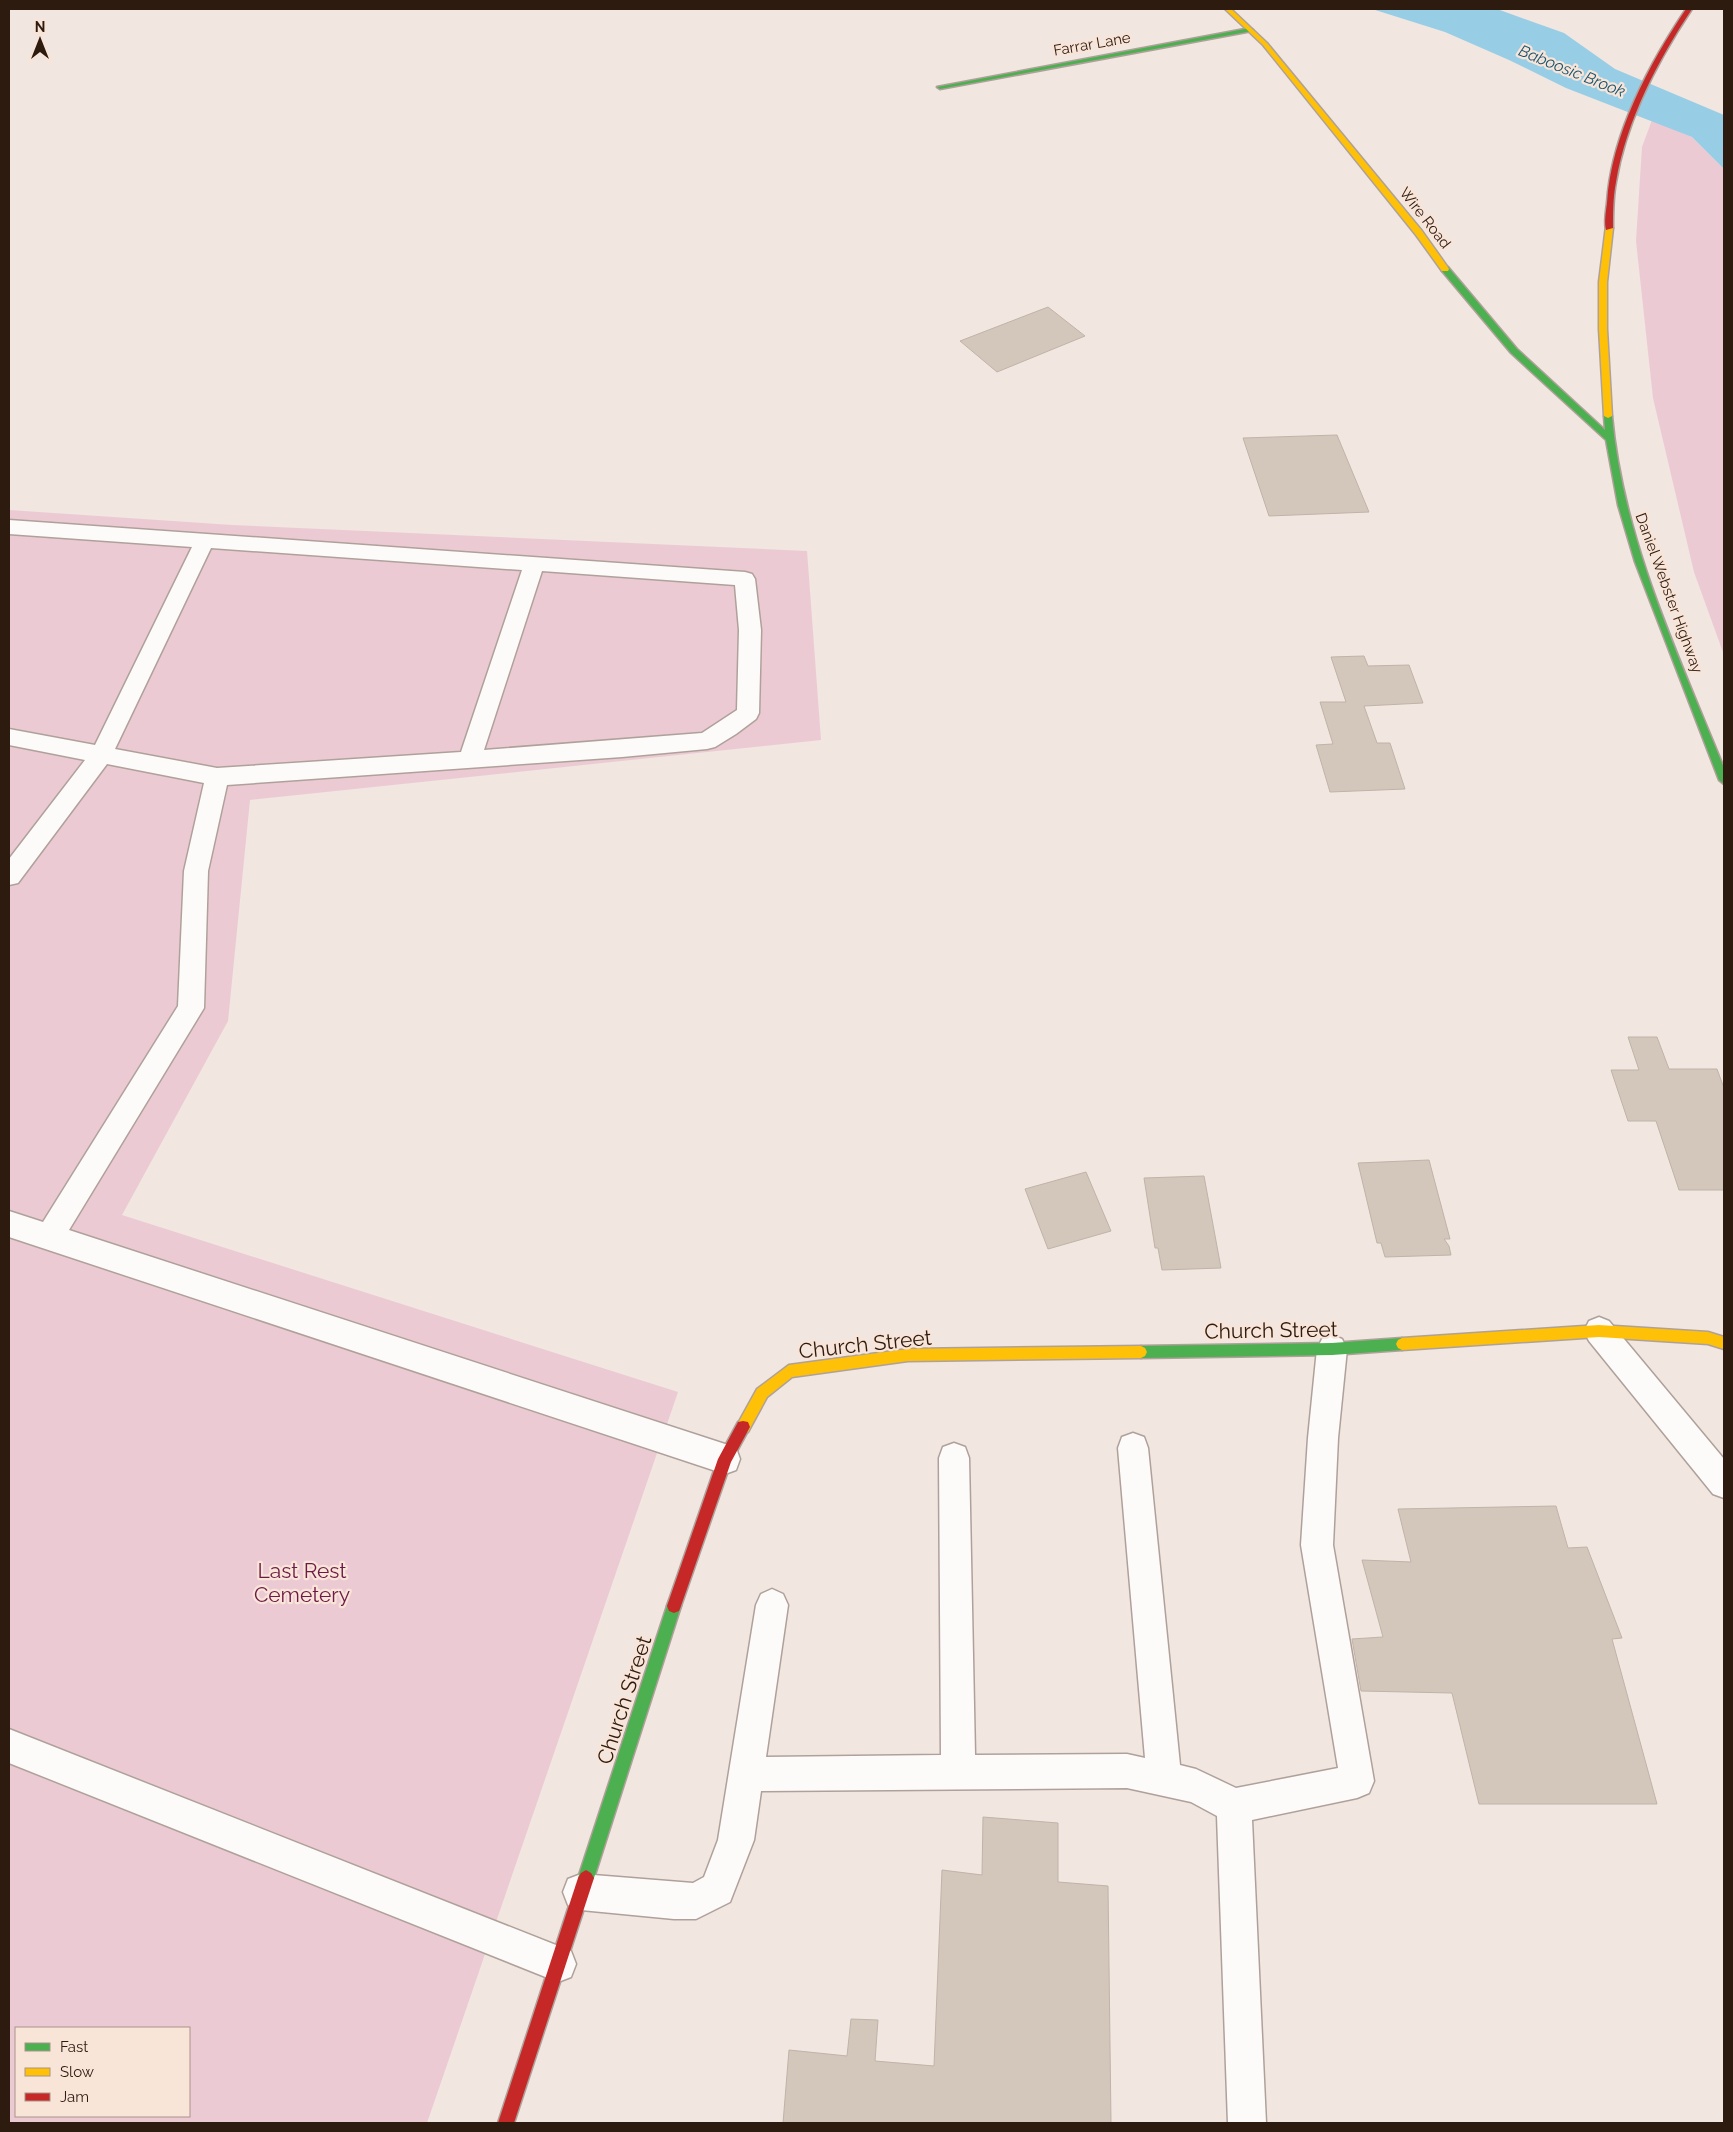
<svg xmlns="http://www.w3.org/2000/svg" width="1733" height="2132" font-family="Raleway,sans-serif">
	<style>
		.green { fill: #eccad4; fill-rule: evenodd }
		.water { fill: #98cde6 }
		.building { fill: #d3c7bc; stroke: #c0b3a8 }
		.lines { fill: none; stroke-linecap: round; stroke-linejoin: round }
		.lane-casing { stroke: #afa19a; stroke-width: 3 }
		.fast-casing { stroke: #afa19a; stroke-width: 3 }
		.slow-casing { stroke: #afa19a; stroke-width: 3 }
		.jam-casing { stroke: #afa19a; stroke-width: 3 }
		.lane { fill: #fdfbfa; fill-rule: evenodd }
		.fast { fill: #4caf50; fill-rule: evenodd }
		.slow { fill: #ffc107; fill-rule: evenodd }
		.jam { fill: #c62828; fill-rule: evenodd }
		.labels { text-anchor: middle; dominant-baseline: central; stroke-width: 4.5; stroke-linejoin: round; paint-order: stroke }
		.far-street-label { font-size: 15px; fill: #2e1b10; stroke: #f9e4d8 }
		.far-water-label { font-size: 16px; font-style: italic; fill: #15546f; stroke: #f9e4d8 }
		.near-street-label { font-size: 21px; fill: #2e1b10; stroke: #f9e4d8 }
		.near-park-label { font-size: 21px; fill: #6e1a49; stroke: #f9e4d8 }
	</style>
	<rect width="100%" height="100%" fill="#f1e6e0"/>
	<g class="green">
		<polygon points="1652,120 1692,137 1724,169 1724,655 1694,572 1653,398 1636,241 1642,147"/>
		<path d="M9,510L232,525L807,551L821,740L250,800L228,1021L122,1215L678,1392L427,2123H9ZM16,2028H189V2116H16Z"/>
	</g>
	<polygon class="water" points="1372,9 1497,9 1564,33 1615,69 1724,115 1724,169 1692,137 1566,88 1509,60 1445,32"/>
	<g class="building">
		<polygon points="1048,307 1085,336 997,372 960,341"/>
		<polygon points="1337,435 1369,512 1269,516 1243,438"/>
		<polygon points="1364,656 1368,666 1409,665 1423,703 1364,706 1377,743 1390,743 1405,789 1330,792 1316,745 1333,744 1320,702 1346,702 1331,657"/>
		<polygon points="1628,1037 1657,1037 1669,1069 1717,1069 1724,1088 1724,1190 1679,1190 1656,1121 1628,1121 1611,1070 1639,1070"/>
		<polygon points="1429,1160 1450,1239 1444,1239 1449,1246 1451,1255 1385,1257 1381,1243 1377,1243 1358,1163"/>
		<polygon points="1086,1172 1111,1231 1048,1249 1025,1189"/>
		<polygon points="1204,1176 1221,1268 1162,1270 1158,1248 1155,1248 1144,1178"/>
		<polygon points="1556,1506 1568,1548 1587,1547 1622,1638 1612,1639 1657,1804 1479,1804 1452,1693 1361,1691 1352,1639 1383,1637 1362,1560 1411,1562 1398,1509"/>
		<polygon points="983,1817 1058,1823 1058,1882 1108,1886 1111,2123 783,2123 789,2050 847,2056 851,2019 878,2020 875,2061 934,2066 942,1870 982,1875"/>
	</g>
	<g class="lines">
		<g class="lane-casing">
			<g id="lane">
				<path d="M9,520L745,572L752,574L755,579L761,630L759,713L756,719L736,734L715,747L707,749L622,757L227,785L208,871L204,1008L69,1230L725,1444L736,1448L740,1459L736,1470L725,1474L9,1237V1211L43,1222L178,1006L184,871L204,783L107,764L18,883L9,885V859L85,760L9,745V729L95,745L192,547L9,534ZM211,548L522,570L461,752L217,768L115,749ZM542,571L735,585L739,630L737,710L702,733L484,750Z"/>
				<polygon points="1599,1317 1609,1321 1724,1459 1724,1498 1713,1494 1589,1341 1584,1331 1589,1321"/>
				<polygon points="1332,1335 1342,1339 1347,1349 1338,1438 1333,1545 1374,1781 1369,1793 1357,1798 1252,1820 1266,2123 1228,2123 1217,1816 1191,1802 1127,1788 761,1791 754,1840 730,1902 696,1919 674,1919 581,1910 568,1905 563,1892 568,1879 581,1874 693,1883 704,1877 718,1840 756,1605 761,1594 772,1589 783,1594 788,1605 766,1757 941,1755 939,1458 943,1447 954,1443 965,1447 969,1458 975,1755 1127,1754 1145,1758 1118,1448 1122,1437 1133,1433 1144,1437 1148,1448 1180,1765 1196,1769 1236,1788 1338,1768 1301,1545 1308,1438 1317,1349 1322,1339"/>
				<polygon points="9,1729 571,1951 576,1964 571,1977 558,1982 9,1763"/>
			</g>
		</g>
		<g class="fast-casing">
			<g id="fast">
				<polygon points="1250,28 1253,30 1252,31 940,89 937,87"/>
				<path d="M1442,267H1448L1517,349L1605,430L1604,416L1608,414L1612,416C1623,539 1678,655 1724,768V784L1719,780L1635,562L1618,505L1606,440L1511,353L1442,271Z"/>
				<polygon points="1402,1338 1406,1340 1408,1344 1406,1348 1402,1350 1332,1355 1141,1358 1137,1356 1135,1352 1137,1348 1141,1346 1332,1343"/>
				<polygon points="674,1599 679,1601 681,1606 594,1878 591,1883 586,1886 581,1883 578,1878 667,1606 669,1601"/>
			</g>
		</g>
		<g class="slow-casing">
			<g id="slow">
				<polygon points="1225,9 1231,9 1267,43 1422,231 1449,269 1448,271 1442,271 1416,235 1263,45"/>
				<polygon points="1606,226 1613,228 1607,282 1607,329 1612,416 1608,418 1604,416 1599,329 1599,282"/>
				<polygon points="1599,1325 1708,1332 1724,1337 1724,1349 1708,1344 1599,1337 1402,1350 1398,1348 1396,1344 1398,1340 1402,1338"/>
				<polygon points="1141,1346 1145,1348 1147,1352 1145,1356 1141,1358 908,1361 792,1377 767,1397 748,1432 743,1433 738,1432 736,1427 757,1389 789,1365 908,1349"/>
			</g>
		</g>
		<g class="jam-casing">
			<g id="jam">
				<path d="M1686,9H1692C1658,60 1626,121 1616,182C1613,197 1613,213 1613,228L1606,230C1604,222 1606,211 1607,203C1611,136 1649,64 1686,9Z"/>
				<polygon points="743,1421 748,1422 750,1427 731,1462 681,1606 679,1611 674,1613 669,1611 667,1606 718,1459 738,1422"/>
				<polygon points="586,1870 591,1873 594,1878 514,2123 498,2123 578,1878 581,1873"/>
			</g>
		</g>
		<use href="#lane" class="lane"/>
		<use href="#fast" class="fast"/>
		<use href="#slow" class="slow"/>
		<use href="#jam" class="jam"/>
	</g>
	<g class="labels">
		<g class="far-street-label">
			<text transform="translate(1092 44) rotate(-10)">Farrar Lane</text>
			<text transform="translate(1425 218) rotate(52)">Wire Road</text>
			<text transform="translate(1669 593) rotate(70)">Daniel Webster Highway</text>
		</g>
		<g class="far-water-label">
			<text transform="translate(1572 71) rotate(22)">Baboosic Brook</text>
		</g>
		<g class="near-street-label">
			<text transform="translate(1271 1330) rotate(-1)">Church Street</text>
			<text transform="translate(865 1344) rotate(-6)">Church Street</text>
			<text transform="translate(624 1700) rotate(-72)">Church Street</text>
		</g>
		<g class="near-park-label">
			<text x="302" y="1570">Last Rest<tspan x="302" dy="24">Cemetery</tspan></text>
		</g>
	</g>
	<rect width="1733" height="2132" fill="none" stroke="#2e1b10" stroke-width="20"/>
	<rect x="15" y="2027" width="175" height="90" fill="#f9e4d8" stroke="#a89488"/>
	<rect x="25" y="2043" width="25" height="8" fill="#4caf50" stroke="#a89488"/>
	<text x="60" y="2052" font-size="15" fill="#2e1b10">Fast</text>
	<rect x="25" y="2068" width="25" height="8" fill="#ffc107" stroke="#a89488"/>
	<text x="60" y="2077" font-size="15" fill="#2e1b10">Slow</text>
	<rect x="25" y="2093" width="25" height="8" fill="#c62828" stroke="#a89488"/>
	<text x="60" y="2102" font-size="15" fill="#2e1b10">Jam</text>
	<g transform="translate(40 40)" stroke="#f9e4d8" stroke-width="4" paint-order="stroke">
	<path d="M0-4L9 19L0 12L-9 19Z" fill="#2e1b10"/>
	<text y="-8" font-size="14" font-weight="bold" text-anchor="middle" fill="#2e1b10">N</text>
	</g>
</svg>
